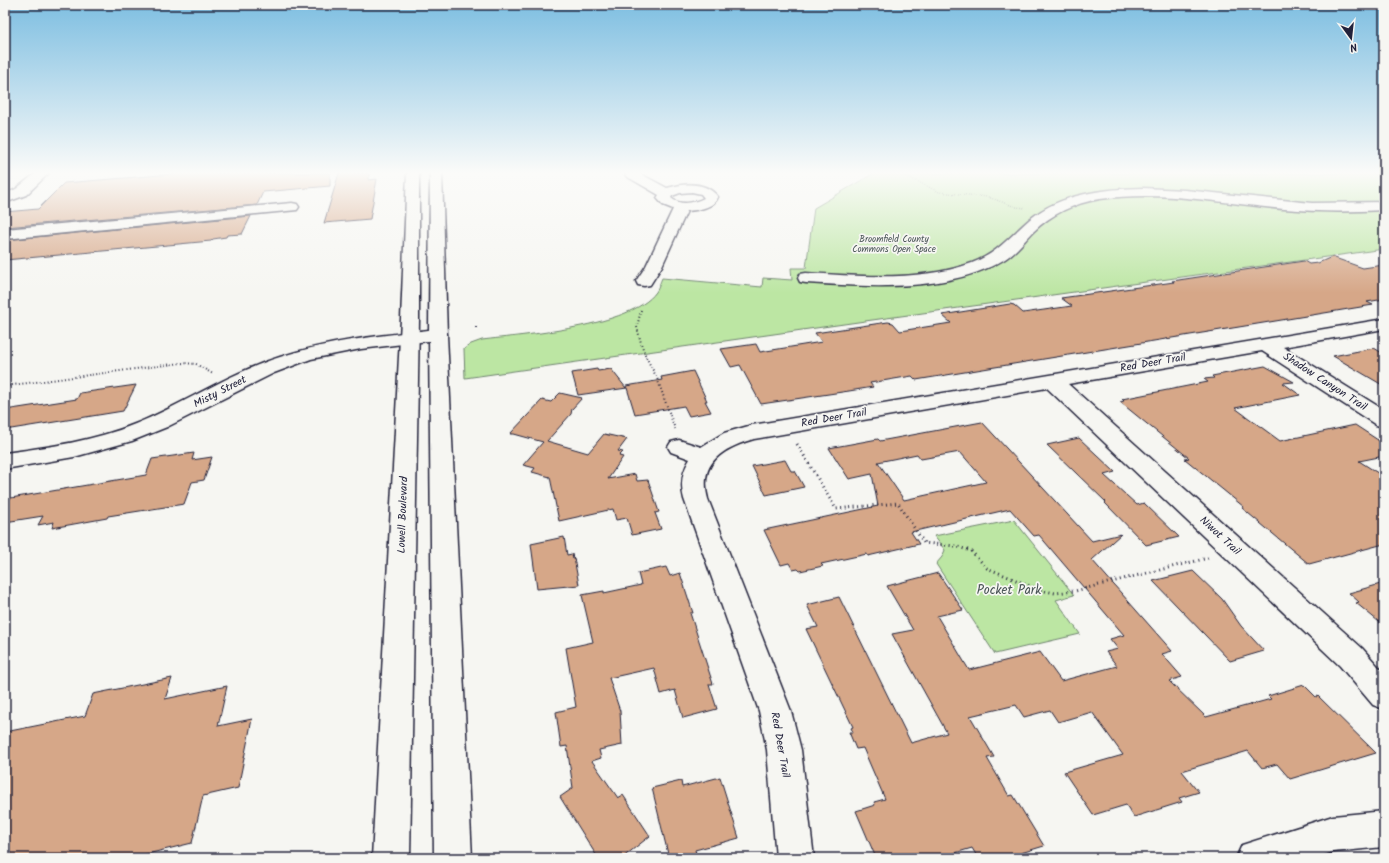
<svg xmlns="http://www.w3.org/2000/svg" width="1389" height="863" font-family="Kalam,sans-serif">
	<style>
		.green { fill: #bce6a3; stroke: #6f846f }
		.building { fill: #d6a788; stroke: #22223b; fill-rule: evenodd }
		.lines { fill: none; stroke-linecap: round; stroke-linejoin: round }
		.minor-casing { stroke: #22223b; stroke-width: 3 }
		.major-casing { stroke: #22223b; stroke-width: 3 }
		.path-far2 { stroke: #22223b; stroke-width: 1.5; stroke-dasharray: 0.5 2; stroke-linecap: butt }
		.path-far1 { stroke: #22223b; stroke-width: 2; stroke-dasharray: 1 2.5; stroke-linecap: butt }
		.path { stroke: #22223b; stroke-width: 3; stroke-dasharray: 1 3.5; stroke-linecap: butt }
		.minor { fill: #f6f6f2; fill-rule: evenodd }
		.major { fill: #f6f6f2; fill-rule: evenodd }
		.labels { text-anchor: middle; dominant-baseline: central; stroke-width: 3.5; stroke-linejoin: round; paint-order: stroke }
		.far-park-label { font-size: 9px; fill: #485355; stroke: #f6f6f2 }
		.street-label { font-size: 11px; fill: #22223b; stroke: #f6f6f2 }
		.near-park-label { font-size: 13px; fill: #485355; stroke: #f6f6f2 }
	</style>
	<rect width="100%" height="100%" fill="#f6f6f2"/>
	<filter id="ink" filterUnits="userSpaceOnUse"><feTurbulence type="fractalNoise" baseFrequency=".025" numOctaves="2"/><feDisplacementMap in="SourceGraphic" scale="8" xChannelSelector="R" yChannelSelector="G"/><feConvolveMatrix kernelMatrix="1 2 1 2 8 2 1 2 1" color-interpolation-filters="sRGB"/></filter>
	<g filter="url(#ink)">
		<g class="green">
			<path d="M874,173H1384V249L865,321L465,378L464,349L471,344L482,340C523,335 631,327 656,292C659,288 660,282 662,278L762,287L763,278L792,280L791,268H806L814,208Z"/>
			<polygon points="1014,520 1074,595 1056,600 1080,634 995,654 936,564 942,557 945,550 934,536"/>
		</g>
		<g class="building">
			<polygon points="174,173 330,173 330,186 263,192 257,205 5,227 5,212 38,209 64,183 172,174"/>
			<polygon points="339,173 369,173 369,180 377,179 370,219 324,223"/>
			<polygon points="251,216 242,234 227,235 226,237 213,239 211,241 5,260 5,240"/>
			<polygon points="1332,257 1363,268 1384,265 1384,299 1367,302 1373,305 916,380 912,376 870,383 873,387 849,391 761,404 740,365 731,367 721,349 756,344 760,352 822,342 815,333 888,322 893,323 900,331 951,323 942,315 1010,304 1014,305 1023,313 1072,306 1061,298 1174,282 1172,281 1304,261 1309,264 1318,263"/>
			<polygon points="1374,348 1384,354 1384,386 1333,356"/>
			<polygon points="1265,366 1294,382 1283,383 1300,395 1235,408 1280,441 1355,425 1384,444 1384,456 1359,461 1384,477 1384,544 1309,564 1242,508 1244,507 1185,459 1189,458 1120,402 1124,401 1122,399 1208,382 1204,379 1214,378 1212,376"/>
			<polygon points="597,369 598,371 611,369 626,388 626,386 662,380 661,377 693,371 707,401 705,401 711,412 689,416 684,406 635,414 627,388 578,395 572,373"/>
			<polygon points="136,385 123,411 5,430 5,410 77,399 80,393"/>
			<polygon points="560,393 582,398 572,409 571,414 547,441 588,453 604,434 627,439 618,451 623,452 619,456 623,457 608,479 635,474 637,481 648,480 659,512 655,513 661,529 632,535 627,518 616,520 613,509 559,521 550,477 532,472 535,468 523,465 543,442 514,434 510,434 542,400 551,402"/>
			<path d="M982,422L1092,541L1121,534L1092,560L1172,651L1162,654L1182,677L1169,681L1206,717L1271,699L1268,696L1304,685L1316,697L1318,696L1376,753L1290,779L1277,764L1262,768L1248,751L1182,771L1199,792L1179,798L1182,802L1134,817L1126,805L1093,815L1064,772L1123,755L1092,712L1058,722L1050,710L1024,717L1016,705L970,716L994,757L987,758L1009,796L1013,795L1044,846L1021,853L1024,858H978L972,848L938,858H876L856,811L875,805L874,802L885,799L863,748L856,749L849,732H853L851,728L853,727L806,629L818,627L807,605L839,597L911,743L947,733L892,634L913,630L887,586L938,573L963,610L937,616L969,670L1040,652L1061,681L1117,666L1106,652L1118,649L1110,639L1124,635L1039,535L1034,536L1010,509L911,532L919,544L868,556L867,554L821,564L823,566L800,571L798,569L793,570L789,563L781,565L764,530L878,506L872,474L849,479L829,448L878,439L880,441ZM960,452L986,482L904,500L878,462L917,454L921,459Z"/>
			<polygon points="1079,438 1115,472 1104,475 1137,505 1144,503 1179,537 1146,545 1105,503 1106,502 1047,445"/>
			<polygon points="194,453 192,460 212,457 204,480 192,482 184,504 108,516 107,518 52,528 54,522 38,525 43,516 5,522 5,499 146,475 152,459"/>
			<polygon points="785,460 791,471 795,471 804,487 766,495 752,466"/>
			<polygon points="564,537 567,555 572,554 573,559 574,558 579,585 537,589 531,544"/>
			<polygon points="666,567 670,576 680,573 693,613 690,613 713,684 709,684 717,709 683,718 675,690 661,694 654,668 609,678 620,711 622,745 599,750 601,758 592,761 618,798 623,795 650,836 622,858 598,858 560,797 573,788 567,746 561,747 556,712 576,707 566,648 593,642 582,595 604,591 604,593 641,585 638,573"/>
			<polygon points="1193,571 1222,599 1241,626 1264,651 1230,661 1153,581"/>
			<polygon points="1384,583 1384,626 1356,603 1359,602 1349,593"/>
			<polygon points="172,678 165,699 227,686 218,726 252,719 238,788 203,796 192,843 131,858 5,858 5,732 85,716 93,694"/>
			<polygon points="720,777 739,838 695,850 696,853 679,858 669,858 652,788 681,781 682,787"/>
		</g>
		<g class="lines">
			<g class="minor-casing">
				<g id="minor">
					<polygon points="36,173 49,173 26,195 5,203 5,194 16,189"/>
					<path d="M625,173H639L667,188C684,183 706,181 718,197C714,208 697,210 687,211L662,266L650,285L644,286L638,285L636,281L646,266L673,209L663,205L657,198L659,195L626,176ZM692,192L701,194L704,198C694,203 680,206 671,198L672,196L680,193Z"/>
					<path d="M1143,188L1185,190L1312,203L1384,202V210C1351,212 1317,212 1284,209C1223,203 1161,190 1100,199C1075,203 1051,214 1033,232C1024,241 1016,252 1005,259C949,293 869,287 806,283L800,282L798,278L800,274L806,273C860,276 920,282 972,263C998,253 1010,236 1030,219C1062,193 1104,189 1143,188Z"/>
					<polygon points="292,203 297,204 299,207 297,210 5,239 5,229"/>
					<path d="M1384,319V329L1283,347L1384,410V427L1376,425L1262,351L1068,384L1362,648L1384,673V709L1373,705L1340,666L1047,388L754,439C722,448 698,463 708,499L791,711L801,750L814,858H776L767,750L759,711L684,499C680,484 682,472 690,459L671,452L668,447L671,442L679,440L701,447L724,433L752,425Z"/>
					<path d="M438,329L445,331L447,335L445,339L361,349L311,359L274,373L167,427L132,441L74,457L5,469V453C49,447 94,441 135,424C184,404 229,373 280,357C331,340 385,335 438,329Z"/>
					<polygon points="1384,811 1384,847 1333,852 1314,858 1236,858 1242,845 1333,816"/>
				</g>
			</g>
			<g class="major-casing">
				<g id="major">
					<polygon points="407,173 419,173 419,319 410,858 372,858 401,319"/>
					<polygon points="430,173 442,173 447,335 472,858 434,858 429,335"/>
				</g>
			</g>
			<polyline class="path-far2" points="900,173 939,192 988,197 1016,207 1026,208"/>
			<g class="path-far1">
				<polyline points="641,310 637,327 641,343 646,357 657,378 675,429"/>
				<polyline points="476,327 476,331"/>
				<polyline points="5,386 181,363 196,364 213,374"/>
			</g>
			<polyline class="path" points="797,444 836,509 898,503 924,543 955,546 971,551 987,568 1040,590 1055,593 1075,591 1208,558"/>
			<use href="#minor" class="minor"/>
			<use href="#major" class="major"/>
		</g>
	</g>
	<linearGradient id="sky" x2="0" y2="1"><stop stop-color="#7dbee1"/><stop offset="0.59" stop-color="#fbfbf9"/><stop offset="1" stop-color="#fbfbf9" stop-opacity="0"/></linearGradient>
	<rect width="1389" height="293" fill="url(#sky)"/>
	<g class="labels">
		<g class="far-park-label">
			<text x="894" y="239">Broomfield County<tspan x="894" dy="10">Commons Open Space</tspan></text>
		</g>
		<g class="street-label">
			<text transform="translate(1153 363) rotate(-10)">Red Deer Trail</text>
			<text transform="translate(1325 382) rotate(33)">Shadow Canyon Trail</text>
			<text transform="translate(220 392) rotate(-27)">Misty Street</text>
			<text transform="translate(834 418) rotate(-10)">Red Deer Trail</text>
			<text transform="translate(403 515) rotate(-88)">Lowell Boulevard</text>
			<text transform="translate(1220 536) rotate(43)">Niwot Trail</text>
			<text transform="translate(780 745) rotate(80)">Red Deer Trail</text>
		</g>
		<g class="near-park-label">
			<text x="1009" y="590">Pocket Park</text>
		</g>
	</g>
	<rect width="1389" height="863" fill="none" stroke="#f6f6f2" stroke-width="20"/>
	<rect x="10" y="10" width="1369" height="843" fill="none" stroke="#22223b" stroke-width="1.5" filter="url(#ink)"/>
	<g transform="translate(1351 38) rotate(165)" stroke="#f6f6f2" stroke-width="3" paint-order="stroke">
	<path d="M0-3L7 15L0 10L-7 15Z" fill="#22223b"/>
	<text y="-6" font-size="11" font-weight="bold" text-anchor="middle" fill="#22223b">N</text>
	</g>
</svg>
